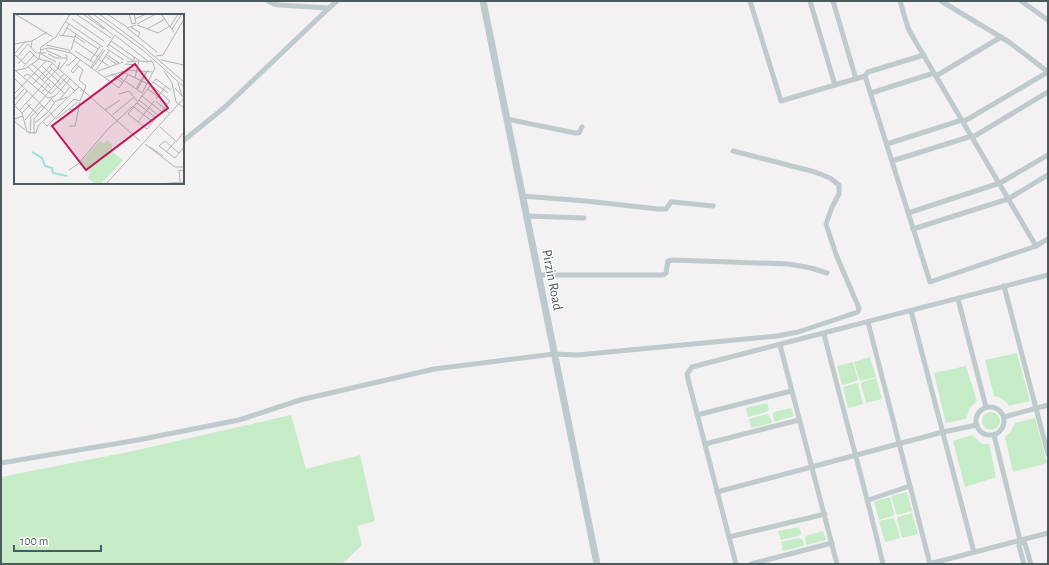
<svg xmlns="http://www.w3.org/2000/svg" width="1049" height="565" font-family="'Alegreya Sans',sans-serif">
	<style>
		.green { fill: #c6ebc7 }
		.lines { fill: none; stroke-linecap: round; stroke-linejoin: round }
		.street { stroke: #bfcacc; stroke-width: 5 }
		.secondary { stroke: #bccacd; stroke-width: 7 }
		.labels { text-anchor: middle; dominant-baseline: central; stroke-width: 3; stroke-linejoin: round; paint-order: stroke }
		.street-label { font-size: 14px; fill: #4b5a5c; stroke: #fff }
		.inset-river { fill: none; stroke: #98e2d6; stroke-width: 2 }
		.inset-road { fill: none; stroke: #b0b5b6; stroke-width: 1 }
		.view { fill: #c2185b; fill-opacity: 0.15; stroke: #c2185b; stroke-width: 2 }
		.inset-edge { fill: none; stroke: #4b5a5c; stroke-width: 2 }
	</style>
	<rect width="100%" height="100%" fill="#f3f1f2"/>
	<g class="green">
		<path d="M1017,353L1030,401L1009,406C1005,399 1001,398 994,396L985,360Z"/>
		<polygon points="870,357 876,377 861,381 859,379 854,362"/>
		<polygon points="853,362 858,380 856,381 842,385 837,366"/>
		<polygon points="966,366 977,401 970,408 966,419 946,423 934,373"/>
		<polygon points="876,378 882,399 866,403 861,384 862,382"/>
		<polygon points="857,383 858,384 863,404 848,408 843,387"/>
		<polygon points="767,403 769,409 767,412 748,417 746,408"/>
		<polygon points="791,408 794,416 774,422 773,415 774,412"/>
		<circle cx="991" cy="421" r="9"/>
		<polygon points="767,414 770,417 772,423 751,428 749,419"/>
		<polygon points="291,415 306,469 360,455 375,521 357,526 362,545 342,564 1,564 1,477 133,451"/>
		<polygon points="1035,418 1047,463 1013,472 1005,437 1010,433 1015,423"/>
		<polygon points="972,435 982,444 989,444 996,477 965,487 953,441"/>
		<polygon points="907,492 912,511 898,515 896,513 891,496"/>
		<polygon points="890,497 894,514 893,516 879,520 874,501"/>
		<polygon points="912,513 918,534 902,538 897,519 898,517"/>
		<polygon points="893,518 895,520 900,538 885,542 879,521"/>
		<polygon points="799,527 801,533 799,536 781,540 778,531"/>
		<polygon points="823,531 826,540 806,545 805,539 806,536"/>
		<polygon points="799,538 803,540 804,546 783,551 781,542"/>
	</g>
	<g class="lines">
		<g class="street">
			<polyline points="268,1 274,4 279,5 329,8 337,1"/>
			<polyline points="750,1 781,101 865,76 868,72 924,55"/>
			<polyline points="810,1 835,85"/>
			<polyline points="833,1 856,79"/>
			<polyline points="900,1 908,28 914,39 1036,246"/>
			<polyline points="941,1 1009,42 1048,72"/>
			<polyline points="1021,1 1048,20"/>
			<polyline points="865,76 930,282 1036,246 1048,239"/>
			<polyline points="936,76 1001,37"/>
			<polyline points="871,93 934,73"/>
			<polyline points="507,119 575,133 579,133 582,127"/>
			<polyline points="963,122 1048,72"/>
			<polyline points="973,137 1048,92"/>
			<polyline points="183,141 225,107 329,8"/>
			<polyline points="887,144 962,120"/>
			<polyline points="892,161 972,136"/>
			<polyline points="522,196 586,201 658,209 666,209 671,202 673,202 713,206"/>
			<polyline points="908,213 1000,183 1048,155"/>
			<polyline points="526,216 584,218"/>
			<polyline points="913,229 1008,199 1048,175"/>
			<polyline points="538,275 663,275 666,273 668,261 673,260 789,264 811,268 827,273"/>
			<polyline points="1004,286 1048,454"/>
			<polyline points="958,299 986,407"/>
			<polyline points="911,311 974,552"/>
			<polyline points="868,322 930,564"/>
			<path d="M824,334C843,410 865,487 883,564"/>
			<polyline points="780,345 837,564"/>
			<circle cx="990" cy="421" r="14"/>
			<polyline points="697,415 791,391"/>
			<polyline points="1004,417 1048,405"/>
			<polyline points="994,435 1020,540 1019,546 1024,564"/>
			<polyline points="705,444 799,420"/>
			<polyline points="1,463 138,440 239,420 300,400 434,369 554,354 577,355 777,336 798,332 858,312 859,308 837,257 826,224 832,207 839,194 839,185 830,178 815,172 733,151"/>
			<polyline points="717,492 943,432 977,425"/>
			<polyline points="868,500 910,486"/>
			<polyline points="729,537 825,514"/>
			<polyline points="1020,540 1025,544 1031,564"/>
			<polyline points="736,564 688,379 687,374 692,367 1048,275"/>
			<polyline points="751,564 832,543"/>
			<polyline points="929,564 1048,533"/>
		</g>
		<polyline class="secondary" points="483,1 597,564"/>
	</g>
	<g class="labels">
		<g class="street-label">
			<text transform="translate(552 280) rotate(79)">Pirzin Road</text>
		</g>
	</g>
	<g transform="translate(14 14)">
		<rect width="170" height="170" fill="#f3f1f2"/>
		<path d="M93,126L98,130V137L109,146L87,170H81L74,164L76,159L65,150L86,127L90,130Z" fill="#c6ebc7"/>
		<path class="inset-river" d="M18,138L28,144L31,152L38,154L39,159L53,162"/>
		<path class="inset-road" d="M1,0L39,23M62,0L97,24M69,0L90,15M73,0L99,21M79,0L130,37L170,73M85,0L126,30L170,68M93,0L113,13M115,0L118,10L122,9L120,0M147,0L160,18M58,5L90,27M121,5L132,0M52,8L89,33M123,10L142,0M122,11L113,14L143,38M123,11L144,19L156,12M117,13L126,19L124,23M156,13L164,0M53,14L84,35M133,15L151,5M158,15L168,0M45,21L60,23M49,21L55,10M61,22L71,29M59,26L84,43M97,27L126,47L134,48M0,30L18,27M14,30L22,39H32M94,30L119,47L121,43M32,31L55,36L56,39M93,33L101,21L135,48M17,34L18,27L33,18M93,35L110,46M26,36L35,34L57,39L105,74L114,61M32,36L47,43M57,36L62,20M61,37L80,49M27,40L42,48M34,40L42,44H53M93,41L105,49M91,42L102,50M142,42L149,41L170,5M3,43L14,30M25,45L27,33L42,23L56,0M84,45L95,52M147,46L170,51M76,47L87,31M113,48L125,47M4,50L16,37L24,45M11,50L0,40L12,27M18,50L50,79M111,50L123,51M27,51L47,70M52,51H55L63,43M65,52L59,59L57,57L66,46M9,53L20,41M14,53L37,74M36,53L61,77M77,53L89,35M78,54L91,36M45,56L53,46V41H51M82,56L95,37M0,57L12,54L25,45L37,48L126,127M2,57L34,84L41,82L56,65M84,57L109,48M107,57L134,70M150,57L158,69L162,88L170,94M97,60L109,69M100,60L110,67M10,62L14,60L37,80L53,63M91,63L114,56L139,58M121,64L125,47M1,65L40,103M28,66L38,55M111,67L128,79L141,54L138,47L136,48V47H138M139,68L154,79M164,69L168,82M19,70L39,49M137,71L156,87L133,115L114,100L139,68L142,65L157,76M161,74L170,84M122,75L132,57M134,75L153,90M123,76L134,56M28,78L36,69M0,80L32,47M105,80L115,77L123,87M128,82L147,97M142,85L152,72M0,86L10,75M38,86L40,88L53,83M45,86L57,72M125,86L144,101M142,87L155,99M12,89L24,101M123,89L142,104M0,91L8,99L13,118L22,119L24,112L65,73M1,91L13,77M120,93L139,108M6,96L44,54L46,48M55,96L63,94L66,88M91,96L106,86M8,99L17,90M0,101V105L9,102M97,102L119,84M16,104L28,91M20,105L38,84M20,105V120M42,105L64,88M11,106L50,60M0,107L11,116M29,108L33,112L60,85L66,87L72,72L65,66L69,56L62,50M124,108L140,87M21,109L35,97L40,89M55,112H61L65,93M146,113L162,127M16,120L17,104M162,128L170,118M131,130L161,153H170M136,133L149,142M152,138L161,128M165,139L151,127L145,132L161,144L170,133M55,156L64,150L94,115L119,92M166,168L165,156L170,157M92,170L170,84M145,170L170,168"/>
		<path class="view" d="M121,50L154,94L72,156L38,112Z"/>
		<rect width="170" height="170" class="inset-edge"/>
	</g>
	<rect width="1049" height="565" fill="none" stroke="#4b5a5c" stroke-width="4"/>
	<path d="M14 545v6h87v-6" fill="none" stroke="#4b5a5c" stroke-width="2"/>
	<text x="20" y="545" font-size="12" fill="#4b5a5c" stroke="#ffffff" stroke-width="3" paint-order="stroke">100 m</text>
</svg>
